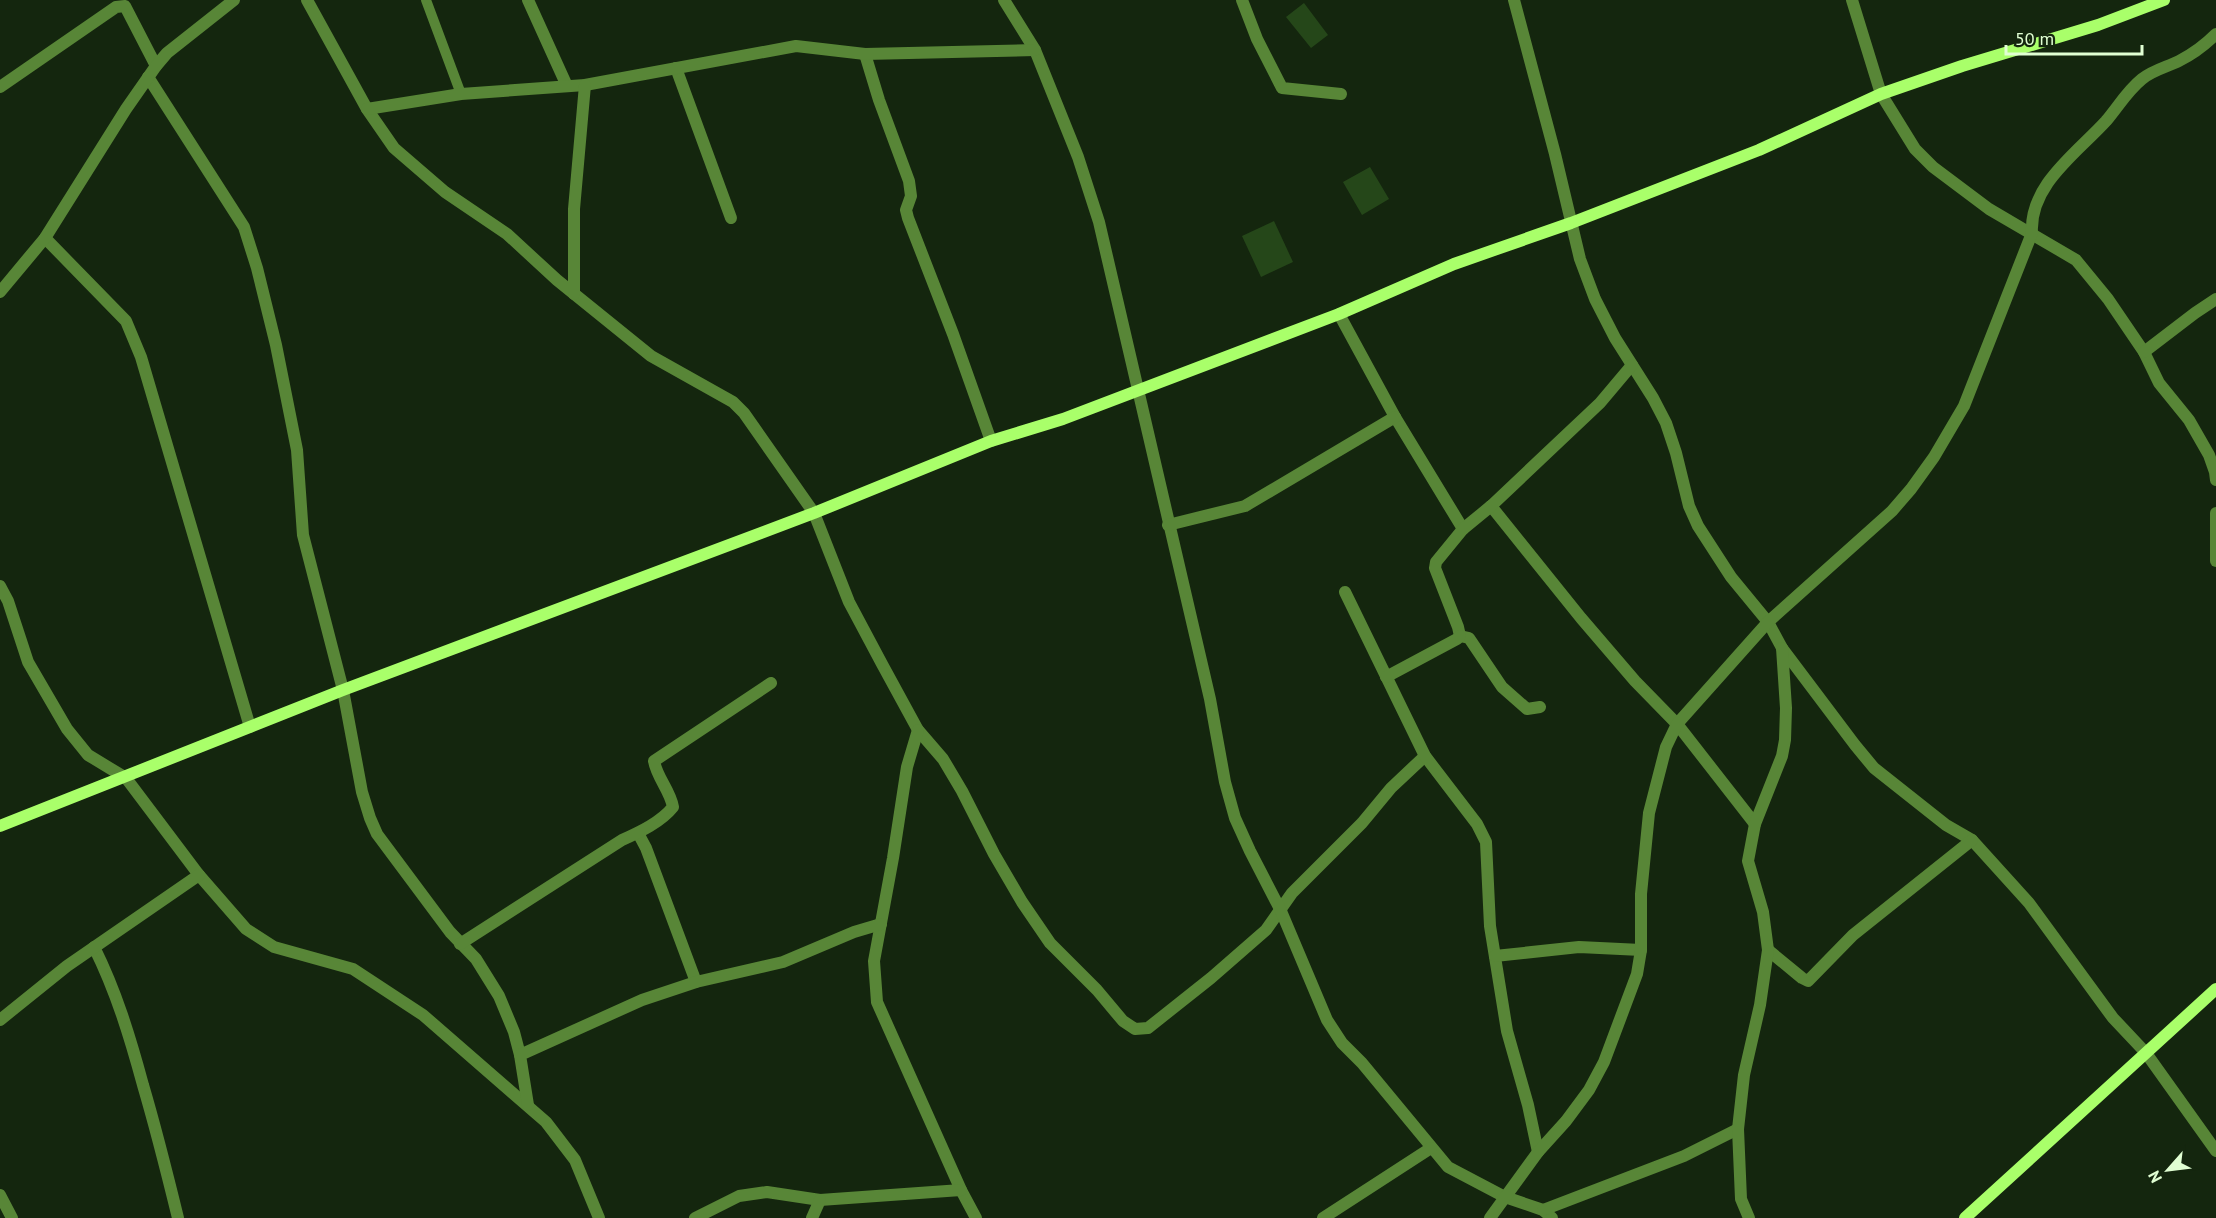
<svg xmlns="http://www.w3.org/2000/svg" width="2216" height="1218" font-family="'PT Sans',sans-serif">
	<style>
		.building { fill: #254719 }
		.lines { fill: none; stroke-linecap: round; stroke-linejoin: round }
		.lane { stroke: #588637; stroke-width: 10 }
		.street { stroke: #588637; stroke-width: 12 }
		.secondary { stroke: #a9ff6a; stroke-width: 12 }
	</style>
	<rect width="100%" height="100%" fill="#14260e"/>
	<g class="building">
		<polygon points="1304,3 1328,35 1311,48 1286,17"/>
		<polygon points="1370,167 1389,199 1362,215 1343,182"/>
		<polygon points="1274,221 1293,262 1261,277 1242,236"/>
	</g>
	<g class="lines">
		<polyline class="lane" points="426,0 461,94"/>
		<g class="street">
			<polyline points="307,0 367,109 394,148 445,192 507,234 557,280 651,356 733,402 744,413 814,513 849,602 882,664 918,730 943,759 962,791 994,854 1022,902 1050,943 1097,990 1123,1021 1135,1029 1148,1028 1211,978 1266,930 1292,893 1362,823 1391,788 1425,756"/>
			<polyline points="528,0 567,86"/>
			<polyline points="1004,0 1035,50 1078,157 1099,222 1210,699 1225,782 1235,818 1250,851 1281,911 1327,1020 1342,1043 1362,1063 1448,1167 1505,1197 1543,1210 1552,1218"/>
			<polyline points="1242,0 1257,39 1282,88 1341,94"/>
			<polyline points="1514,0 1555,154 1580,259 1595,299 1615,338 1653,398 1666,423 1676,453 1689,506 1698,526 1731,577 1768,622 1782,648 1855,745 1874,768 1946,825 1972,840 2029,903 2113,1018 2146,1053 2216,1151"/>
			<polyline points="1852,0 1881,94 1915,149 1933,167 1989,209 2076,260 2108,299 2144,352 2159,383 2189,420 2209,455 2215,472 2216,480"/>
			<polyline points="865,54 879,100 909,181 911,196 906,210 908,218 953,334 991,441"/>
			<polyline points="676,68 731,218"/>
			<polyline points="148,77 244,227 257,268 276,345 297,450 303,535 343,690 362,792 370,818 377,834 450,932 476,959 499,996 514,1032 520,1055"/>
			<polyline points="0,87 116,7 125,6 156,66"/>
			<polyline points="367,109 461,94 585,85 796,46 865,54 1035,50"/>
			<polyline points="45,238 126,321 141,357 250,727"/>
			<polyline points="0,292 45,238 126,109 156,66 167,53 234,0"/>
			<polyline points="574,294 574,209 585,85"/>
			<polyline points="1339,314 1395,417 1463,529"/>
			<polyline points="2144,352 2195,313 2216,299"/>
			<polyline points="1491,506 1581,618 1635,681 1677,724 1755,824"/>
			<polyline points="2216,513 2216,561"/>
			<polyline points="1168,525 1245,506 1395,417"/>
			<polyline points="0,586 8,601 28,662 67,729 88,755 126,778 199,875 246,929 274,947 353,969 423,1015 546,1122 575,1160 599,1218"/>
			<polyline points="1345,592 1425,756 1477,824 1486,842 1490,926 1507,1031 1528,1105 1538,1152"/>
			<polyline points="1460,636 1458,627 1435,568 1436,562 1463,529 1491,506 1600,403 1632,365"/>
			<polyline points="1460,636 1469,638 1502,687 1527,709 1540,707"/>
			<polyline points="1386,677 1457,639 1460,636"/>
			<polyline points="918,730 907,767 893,858 874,961 877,1002 961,1190 976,1218"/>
			<polyline points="638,833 646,848 696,982"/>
			<path d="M460,944L622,840C640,832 661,822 673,807C670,790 657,778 654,761L771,683"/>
			<path d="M94,947C116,991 130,1037 143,1085C156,1129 167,1173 178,1218"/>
			<polyline points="1768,950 1802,978 1808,981 1853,935 1972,840"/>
			<polyline points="1495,956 1579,947 1641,950"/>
			<polyline points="0,1020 67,966 199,875"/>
			<polyline points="528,1105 520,1055 642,1000 696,982 783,962 854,932 881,924"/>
			<polyline points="0,1195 12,1218"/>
			<polyline points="1543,1210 1684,1156 1738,1129"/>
			<polyline points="695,1218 739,1196 767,1192 820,1200 961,1190"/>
			<polyline points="812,1218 820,1200"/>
			<polyline points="1323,1218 1431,1148"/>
			<path d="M1490,1218L1538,1152L1566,1121L1589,1090L1604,1062L1637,974L1641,950V894L1649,813L1666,747L1677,724L1768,622L1892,511L1911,489L1934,457L1964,406L2032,233C2029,185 2077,153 2106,121C2118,107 2127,91 2142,79C2153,70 2167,67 2179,61C2193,54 2205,45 2216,34"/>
			<polyline points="1749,1218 1741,1199 1738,1129 1744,1075 1760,1005 1768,950 1763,912 1748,861 1755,824 1782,756 1785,740 1786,708 1782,648"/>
		</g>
		<g class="secondary">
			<polyline points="0,826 343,690 814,513 991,441 1063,419 1339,314 1454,264 1571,223 1759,150 1881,94 1962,66 2098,25 2164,0"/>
			<polyline points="1965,1218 2216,989"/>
		</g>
	</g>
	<g transform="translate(2168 1170) rotate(242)" stroke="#14260e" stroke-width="4.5" paint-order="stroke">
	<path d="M0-4.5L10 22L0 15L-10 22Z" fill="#e1ffd3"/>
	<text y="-9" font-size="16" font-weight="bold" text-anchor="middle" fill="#e1ffd3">N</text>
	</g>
	<path d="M2006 45v9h136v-9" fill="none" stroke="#e1ffd3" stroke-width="3"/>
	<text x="2015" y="45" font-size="18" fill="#e1ffd3" stroke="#14260e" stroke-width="4.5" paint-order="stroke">50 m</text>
</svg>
